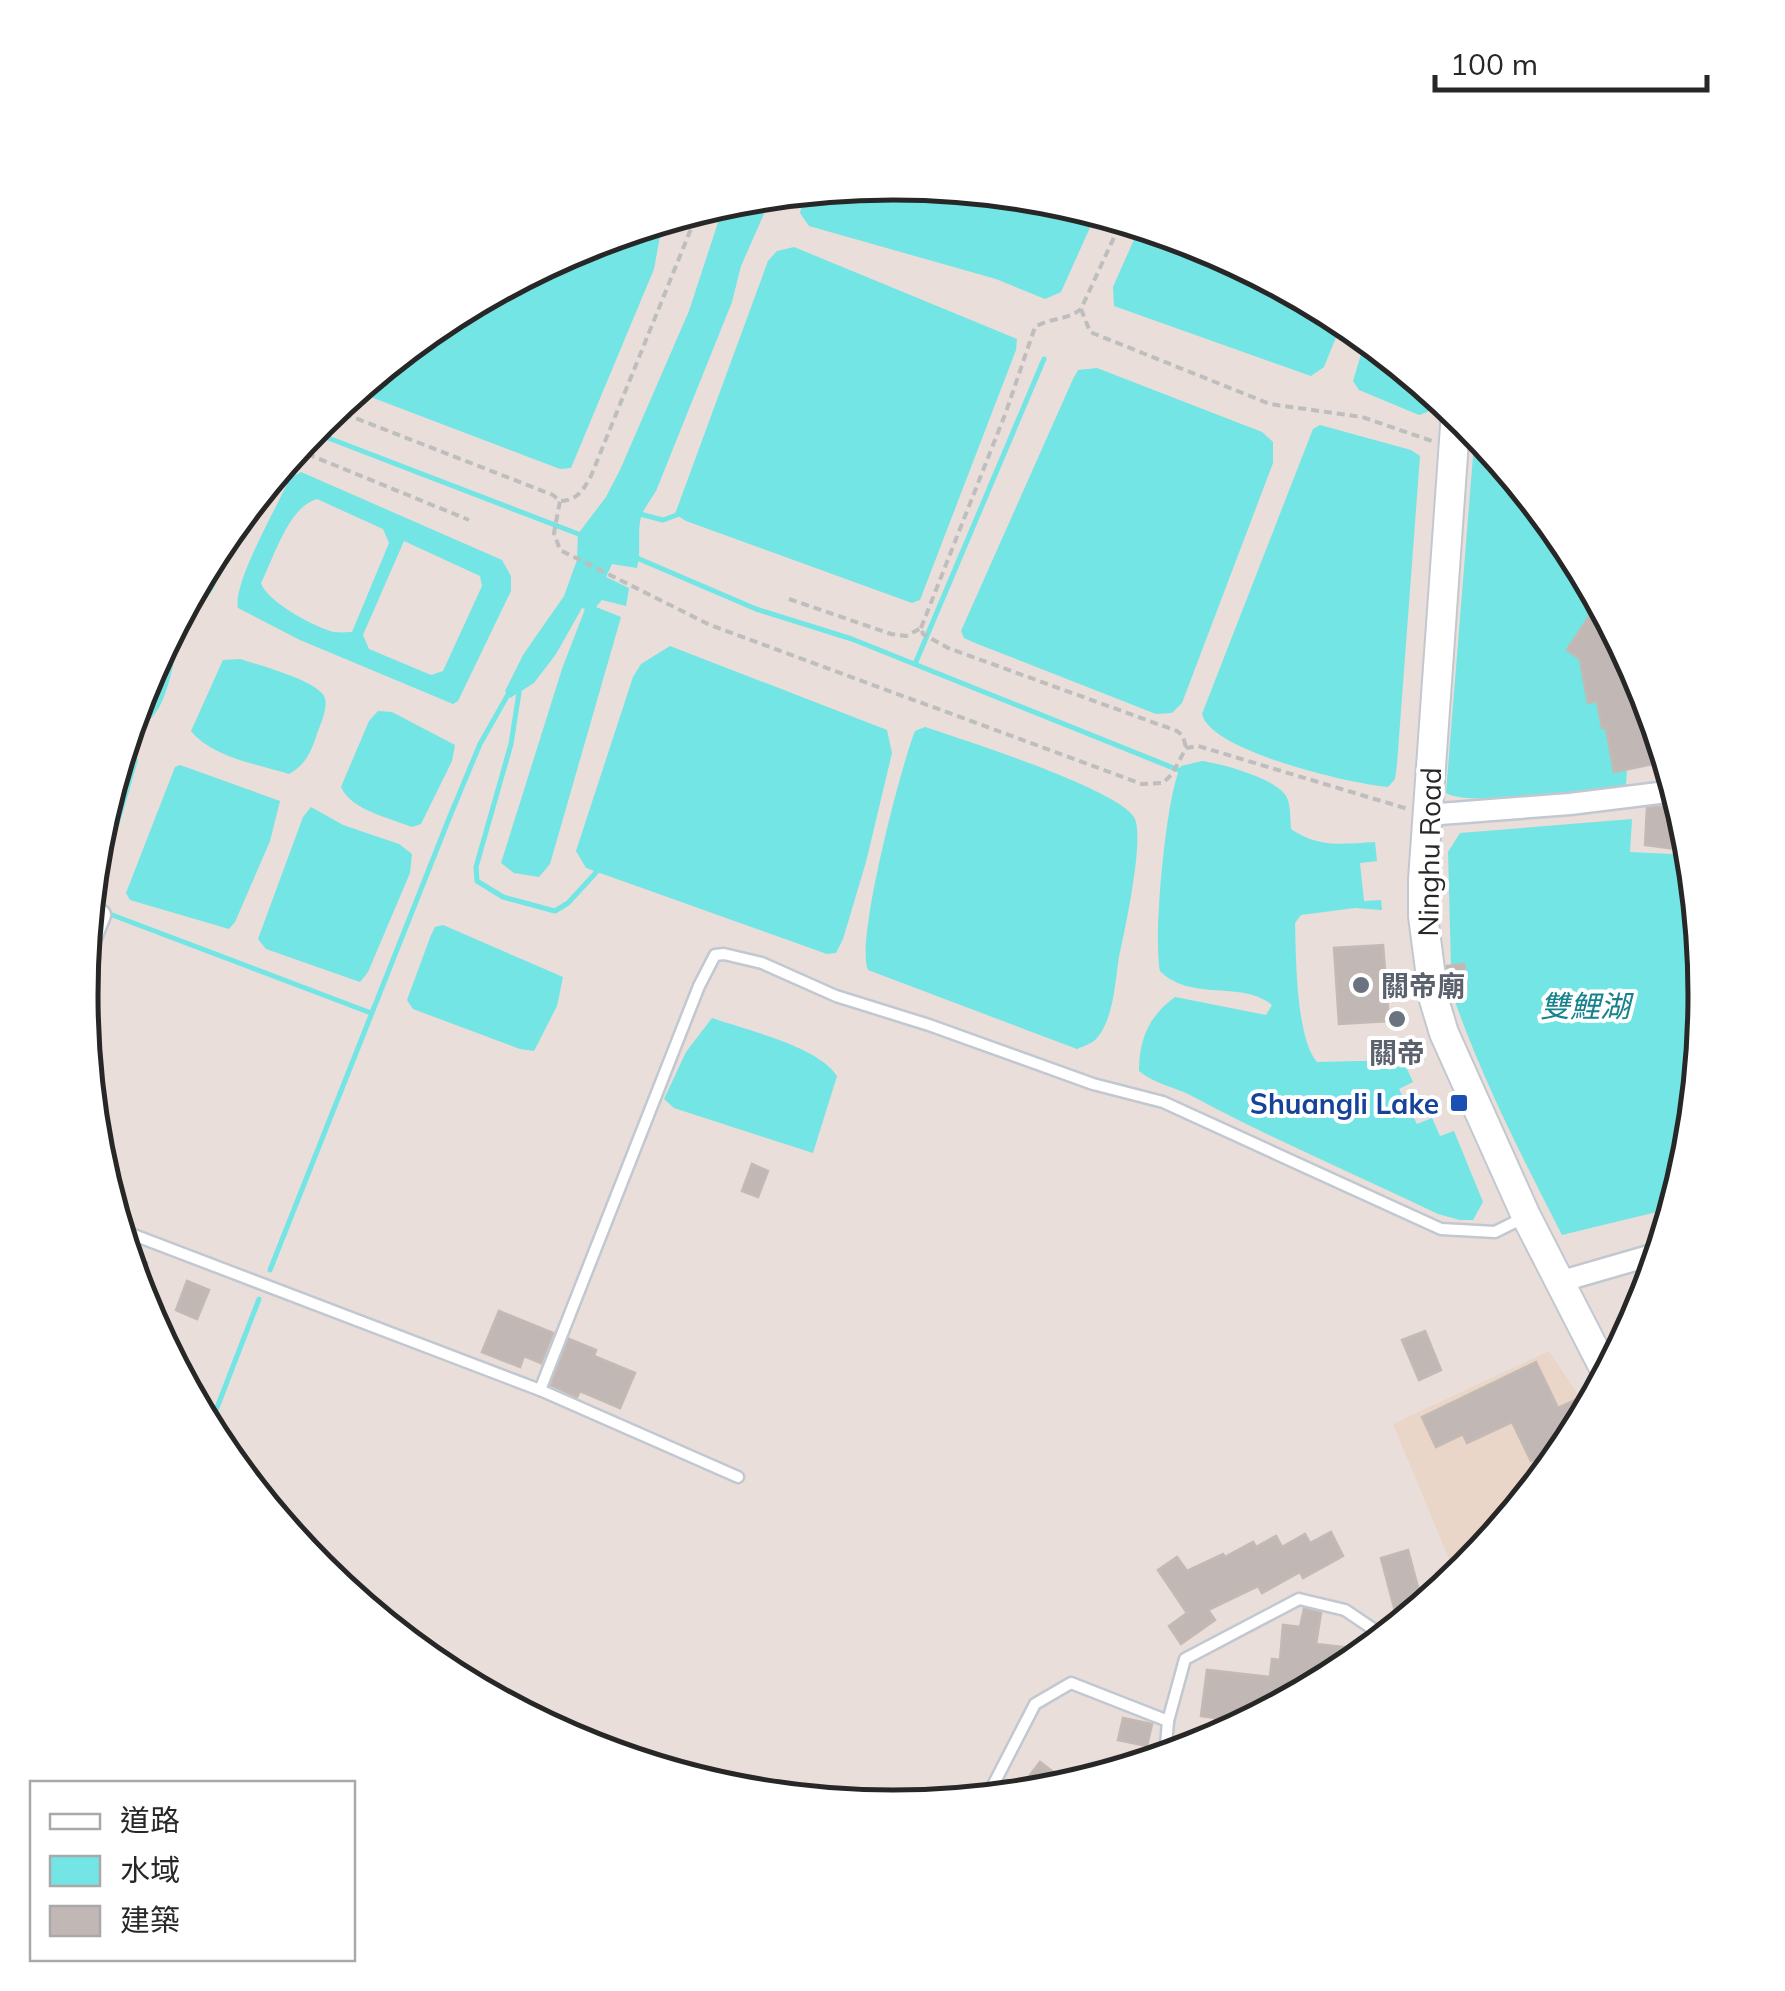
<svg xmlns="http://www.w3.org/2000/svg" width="1785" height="1991" font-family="Mulish,'Noto Sans TC',sans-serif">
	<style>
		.education { fill: #ead6c9 }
		.water { fill: #72e5e4; fill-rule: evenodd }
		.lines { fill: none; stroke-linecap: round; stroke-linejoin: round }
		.stream { stroke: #72e5e4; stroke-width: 5 }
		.building { fill: #c1b8b6; stroke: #c4b9b3; stroke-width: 2.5 }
		.lane-casing { stroke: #c2c8d0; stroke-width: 15 }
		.street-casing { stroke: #c2c8d0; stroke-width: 25 }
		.secondary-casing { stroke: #c2c8d0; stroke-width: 32 }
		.path { stroke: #bebebe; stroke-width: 4; stroke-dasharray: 8 5; stroke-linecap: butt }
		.lane { stroke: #fff; stroke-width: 10 }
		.street { stroke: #fff; stroke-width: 20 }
		.secondary { stroke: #fff; stroke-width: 28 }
		.worship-dot { fill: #6b7280; stroke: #fff; stroke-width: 4 }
		.transit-dot { fill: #1a4fb4; stroke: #fff; stroke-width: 4 }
		.labels { text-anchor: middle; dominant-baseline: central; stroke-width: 8; stroke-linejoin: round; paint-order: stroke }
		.street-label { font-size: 28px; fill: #272727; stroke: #fff }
		.worship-label { font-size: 28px; font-weight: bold; fill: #5b616d; stroke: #fff; text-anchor: start }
		.transit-label { font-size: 28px; font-weight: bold; fill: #164399; stroke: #fff; text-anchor: end }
		.water-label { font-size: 30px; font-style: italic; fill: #16838c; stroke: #fff }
		.rim { fill: none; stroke: #272727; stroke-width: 5 }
	</style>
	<rect width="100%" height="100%" fill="#e9ded9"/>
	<polygon class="education" points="1549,1351 1588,1410 1568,1447 1457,1578 1393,1424"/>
	<g class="water">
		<polygon points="893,183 1052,199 1097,212 1061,292 1045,299 996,279 809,226 800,213 805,192"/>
		<path d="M769,195L767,207L741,266L732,302L656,491C652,498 645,507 642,514C636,531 642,550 637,568L612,564L606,577L629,588L626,606L602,600L596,607L621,617L550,864L539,877L514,873L501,863L562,669L585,609L582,608L556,654L534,683L510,698L505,691L523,655L564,596L577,560L578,534L606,497L620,470L689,311L725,201Z"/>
		<polygon points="657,222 661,231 654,269 571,468 560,469 355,391 442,320 582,245"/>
		<polygon points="1140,226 1204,245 1343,320 1324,367 1311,376 1114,306 1113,287"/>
		<polygon points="794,247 1017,339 1016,350 920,600 912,603 686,521 675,514 768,261 777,251"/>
		<polygon points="1366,338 1430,390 1428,412 1419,415 1359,390 1353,381"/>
		<polygon points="1097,368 1262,432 1273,442 1273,463 1182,703 1172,713 1156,714 975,643 964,638 961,631 1073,379 1078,370"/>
		<path d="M1320,425L1411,450L1420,456L1397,764L1395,779L1388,787C1351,784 1210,751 1202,714L1313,429Z"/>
		<path d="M1475,431L1568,545L1606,615V621L1591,612L1567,650L1580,659L1588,702L1597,701L1602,728H1606L1627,769L1626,785C1590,789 1473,808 1446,793Z"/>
		<path d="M301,472L502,560L511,576V591L458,701L453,704L300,640L238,608C232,584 278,505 290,478ZM317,499L383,529L389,543L352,632C346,632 341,633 335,632C317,629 266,601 261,583C274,558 288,507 317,499ZM404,541L480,576L482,586L443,671L431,675L369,649L363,635Z"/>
		<polygon points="241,515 214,588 204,602 189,597 217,544"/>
		<path d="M172,629L180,637C172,664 168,710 143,725L131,721L142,684Z"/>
		<polygon points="670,646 887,730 892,753 866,862 843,939 836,953 827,954 586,868 576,851 633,677 641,664"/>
		<path d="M240,659C258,665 319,681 325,698C328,710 319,727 316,737C310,754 305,765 289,774C258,764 213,758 191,731L223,660Z"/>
		<path d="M378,711L392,712L455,745L452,761L421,824L412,827C390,818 351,810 341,787L369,721Z"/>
		<path d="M925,727C961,739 1122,790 1135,819C1144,842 1125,929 1119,957C1115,981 1114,1018 1097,1038C1093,1043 1084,1046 1077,1049L868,970C855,942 901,766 915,731Z"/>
		<polygon points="124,745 131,749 138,760 119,826 92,878 96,836"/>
		<path d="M1202,761C1223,764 1275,778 1286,796C1291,804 1290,819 1291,829C1318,848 1343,844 1375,842L1377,861L1360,863L1364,901L1381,900L1382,910L1355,908L1301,915L1295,923C1296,957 1296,1038 1317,1062L1403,1060L1413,1082L1399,1089L1417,1124L1432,1118L1440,1136L1454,1131L1483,1202L1473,1220H1460L1438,1214C1357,1175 1274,1140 1194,1097C1176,1087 1156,1085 1139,1071C1139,1039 1149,1016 1175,997L1266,1015L1272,1005C1243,980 1190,1002 1160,971C1153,938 1166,794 1181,766Z"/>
		<polygon points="180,765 280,801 270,841 235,922 229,929 130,900 126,893 175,767"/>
		<polygon points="311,807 343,825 399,844 412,854 410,873 368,972 360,982 266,949 258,939 303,817"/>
		<path d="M1632,819L1630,852L1691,855L1705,996L1689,1155L1673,1208L1562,1235C1521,1155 1480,1075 1451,990L1467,987L1464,964L1451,966L1448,852L1460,833Z"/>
		<polygon points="443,925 563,977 557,1006 534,1051 520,1049 413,1009 407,1000 431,935 435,927"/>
		<path d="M712,1018C746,1030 818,1046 837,1076L813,1153L674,1108L664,1099L686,1052Z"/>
	</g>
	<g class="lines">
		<g class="stream">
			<polyline points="310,431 581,535"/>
			<polyline points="636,513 663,520 682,513"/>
			<polyline points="637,558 756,609 852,639 1181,771"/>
			<polyline points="915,664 1044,359"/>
			<polyline points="520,686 511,744 476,867 477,881 503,897 555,911 568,903 601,867"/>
			<polyline points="107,913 371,1013"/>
			<polyline points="270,1270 450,816 480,744 510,691"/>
			<polyline points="208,1431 259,1299"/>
		</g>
	</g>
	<g class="building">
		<polygon points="1592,612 1611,624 1636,672 1653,764 1614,772 1606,728 1602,728 1597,701 1588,703 1580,659 1567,650"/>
		<polygon points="1670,806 1669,817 1683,817 1691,851 1645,845 1647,808"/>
		<polygon points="1383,945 1389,1021 1339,1024 1334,948"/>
		<polygon points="1464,964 1467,987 1450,990 1447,966"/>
		<polygon points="752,1164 768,1171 758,1197 742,1191"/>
		<polygon points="126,1254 147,1263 136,1288 131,1269"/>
		<polygon points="187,1281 209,1290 197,1319 176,1310"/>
		<polygon points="499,1311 553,1333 541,1363 524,1356 520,1367 482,1352"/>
		<polygon points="1425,1331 1441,1370 1419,1380 1402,1340"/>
		<polygon points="569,1339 596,1350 594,1356 635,1373 620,1408 580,1391 577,1397 551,1385"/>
		<polygon points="1536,1362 1558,1408 1582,1397 1588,1409 1571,1442 1531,1461 1512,1422 1467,1443 1463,1434 1436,1447 1422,1417"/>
		<polygon points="1331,1532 1343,1556 1303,1578 1300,1572 1262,1593 1258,1586 1208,1610 1215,1620 1181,1644 1169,1626 1187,1613 1158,1570 1177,1557 1187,1571 1223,1554 1225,1557 1253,1542 1256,1547 1276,1536 1282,1547 1305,1534 1310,1543"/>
		<polygon points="1408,1550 1423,1606 1399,1626 1381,1558"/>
		<polygon points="1304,1609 1321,1613 1316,1644 1369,1650 1343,1671 1323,1682 1297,1680 1296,1697 1212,1742 1215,1718 1201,1716 1207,1670 1270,1677 1272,1659 1280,1660 1283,1625 1300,1627"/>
		<polygon points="1123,1718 1152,1724 1147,1746 1118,1740"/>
		<polygon points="1040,1762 1072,1786 1050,1792 1014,1796"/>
	</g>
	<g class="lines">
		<g class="lane-casing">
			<g id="lane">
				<polyline points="118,1229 540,1390 738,1477"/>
				<polyline points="540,1390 699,986 715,955 724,954 762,963 836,996 929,1025 1093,1084 1163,1102 1441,1229 1495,1232 1523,1218"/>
				<polyline points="1165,1758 1168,1721"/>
				<polyline points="986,1799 1035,1704 1071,1683 1168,1721 1185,1659 1299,1599 1345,1610 1385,1637"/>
			</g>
		</g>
		<g class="street-casing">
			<g id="street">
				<polyline points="1427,815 1570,804 1675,791"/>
				<polyline points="84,955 100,915"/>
				<polyline points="1559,1282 1659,1253"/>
			</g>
		</g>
		<g class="secondary-casing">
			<polyline id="secondary" points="1456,412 1423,880 1423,916 1434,1000 1444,1033 1526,1216 1607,1374"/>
		</g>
		<g class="path">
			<polyline points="1081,309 1090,332 1270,404 1362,417 1432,441"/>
			<polyline points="332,409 553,495 560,501 554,533 560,550 710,625 1142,784 1163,783 1172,774 1186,748 1198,746 1408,809"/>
			<polyline points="295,449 469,520"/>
			<path d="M561,501C578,500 583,490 591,476L699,209"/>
			<polyline points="789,599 891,634 906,636 921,628 923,634 948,648 1177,731 1183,736 1186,748"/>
			<path d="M921,628L1006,412L1035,327C1049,318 1068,320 1081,309L1122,220"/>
		</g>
		<use href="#lane" class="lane"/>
		<use href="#street" class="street"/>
		<use href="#secondary" class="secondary"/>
	</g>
	<g class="worship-dot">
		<circle cx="1361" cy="985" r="10"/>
		<circle cx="1397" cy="1019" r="10"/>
	</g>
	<rect class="transit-dot" x="1449" y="1093" width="20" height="20" rx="5"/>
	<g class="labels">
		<g class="street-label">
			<text transform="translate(1429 852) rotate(-89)">Ninghu Road</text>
		</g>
		<g class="worship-label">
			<text x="1381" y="985">關帝廟</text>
			<text x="1397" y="1052" text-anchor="middle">關帝</text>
		</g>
		<g class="transit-label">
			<text x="1439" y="1103">Shuangli Lake</text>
		</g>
		<g class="water-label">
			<text x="1585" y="1006">雙鯉湖</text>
		</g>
	</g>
	<path d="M0 0H1785V1991H0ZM98 995a795 795 0 1 1 1590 0a795 795 0 1 1-1590 0Z" fill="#fff" fill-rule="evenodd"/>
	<path class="rim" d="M98 995a795 795 0 1 1 1590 0a795 795 0 1 1-1590 0Z"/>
	<rect x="30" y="1781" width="325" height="180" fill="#ffffff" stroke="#a9a9a9" stroke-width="2.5"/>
	<rect x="50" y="1814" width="50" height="15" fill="#ffffff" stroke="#a9a9a9" stroke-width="2.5"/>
	<text x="120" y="1831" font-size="30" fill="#272727">道路</text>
	<rect x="50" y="1856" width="50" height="30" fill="#72e5e4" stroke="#a9a9a9" stroke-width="2.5"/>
	<text x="120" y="1881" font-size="30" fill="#272727">水域</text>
	<rect x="50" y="1906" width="50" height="30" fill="#c1b8b6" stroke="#a9a9a9" stroke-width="2.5"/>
	<text x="120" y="1931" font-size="30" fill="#272727">建築</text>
	<path d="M1435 75v15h272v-15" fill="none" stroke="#272727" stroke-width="5"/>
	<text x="1450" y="75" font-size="30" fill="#272727" stroke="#ffffff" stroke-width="8" paint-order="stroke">100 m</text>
</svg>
